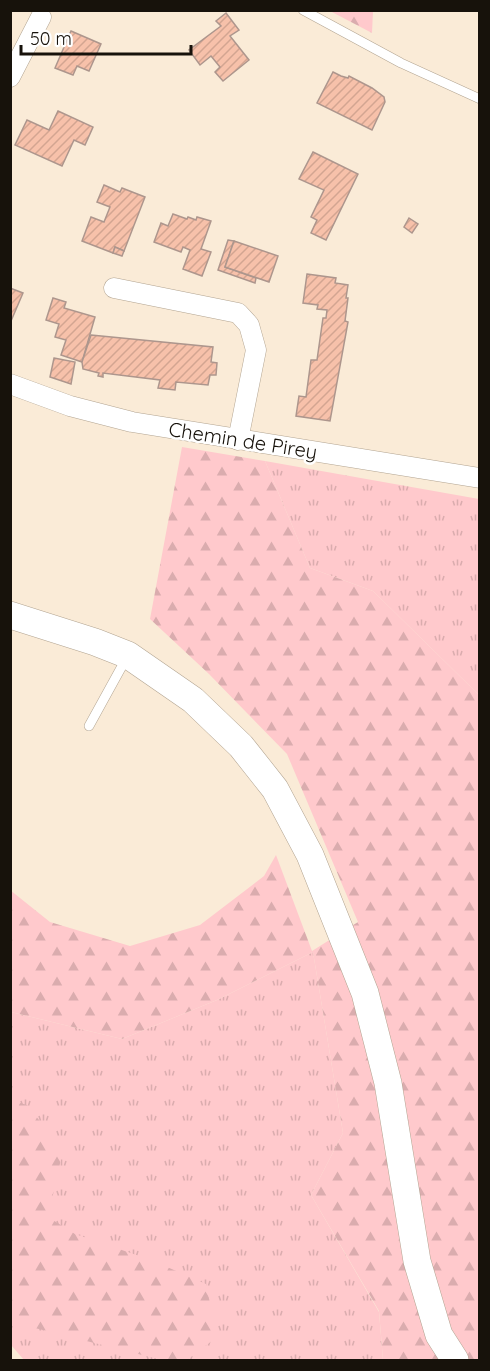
<svg xmlns="http://www.w3.org/2000/svg" width="490" height="1371" font-family="Quicksand,sans-serif">
	<style>
		.grass { fill: url(#grass-tufts) }
		.forest { fill: url(#forest-firs) }
		.building { fill: url(#building-hatch); stroke: #ad968d; stroke-width: 1.5 }
		.lines { fill: none; stroke-linecap: round; stroke-linejoin: round }
		.lane-casing { stroke: #b2a491; stroke-width: 10 }
		.street-casing { stroke: #b2a491; stroke-width: 21 }
		.secondary-casing { stroke: #b2a491; stroke-width: 28 }
		.lane { stroke: #fff; stroke-width: 9 }
		.street { stroke: #fff; stroke-width: 20 }
		.secondary { stroke: #fff; stroke-width: 27 }
		.labels { text-anchor: middle; dominant-baseline: central; stroke-width: 5; stroke-linejoin: round; paint-order: stroke }
		.street-label { font-size: 20px; fill: #17120b; stroke: #fff }
	</style>
	<defs>
		<pattern id="grass-tufts" width="24" height="20" patternUnits="userSpaceOnUse" patternTransform="scale(1.5)"><rect width="24" height="20" fill="#ffc9cc"/><path d="M3 7l-1-3M5 7V3M7 7l1-3M15 17l-1-3M17 17v-4M19 17l1-3" fill="none" stroke="#daacae"/></pattern>
		<pattern id="forest-firs" width="22" height="20" patternUnits="userSpaceOnUse" patternTransform="scale(1.5)"><rect width="22" height="20" fill="#ffc9cc"/><path d="M5 1l3.5 6h-7zM16 11l3.5 6h-7z" fill="#daacae"/></pattern>
		<pattern id="building-hatch" width="6" height="6" patternUnits="userSpaceOnUse" patternTransform="scale(1.5)"><rect width="6" height="6" fill="#f7c1aa"/><path d="M-1 1l2-2M0 6l6-6M5 7l2-2" fill="none" stroke="#d3a591"/></pattern>
	</defs>
	<rect width="100%" height="100%" fill="#faebd7"/>
	<g class="grass">
		<polygon points="265,461 479,499 479,695 373,591 310,568"/>
		<polygon points="313,952 343,1133 311,1195 379,1312 383,1360 24,1360 11,1345 11,1012 122,1039 217,1000"/>
	</g>
	<g class="forest">
		<polygon points="330,11 373,11 372,33"/>
		<polygon points="182,447 265,461 310,568 373,591 479,695 479,1360 383,1360 379,1311 311,1195 343,1133 313,952 217,1000 122,1039 11,1012 10,890 50,922 130,946 200,925 264,876 276,855 312,951 358,922 287,754 209,674 150,619"/>
		<polygon points="10,1100 27,1105 63,1150 48,1217 75,1234 151,1260 206,1284 217,1337 187,1360 162,1360 11,1322"/>
	</g>
	<g class="building">
		<polygon points="226,13 239,30 230,36 249,60 223,81 215,72 220,67 211,56 200,65 189,50 221,26 216,21"/>
		<polygon points="71,31 101,44 89,71 77,66 73,75 55,68"/>
		<polygon points="333,72 341,76 348,78 349,76 372,88 384,97 385,102 372,130 317,103"/>
		<polygon points="58,111 93,127 85,145 74,140 62,166 15,145 27,120 49,130"/>
		<polygon points="313,152 358,174 326,240 311,233 317,220 311,217 324,190 299,179"/>
		<polygon points="104,185 120,192 122,188 145,197 124,251 115,247 113,253 82,241 91,217 104,222 110,207 97,202"/>
		<polygon points="173,214 187,219 188,217 196,220 197,217 211,221 201,249 211,252 202,276 183,269 190,250 183,247 181,252 154,242 161,223 168,226"/>
		<polygon points="409,218 418,224 412,233 404,227"/>
		<polygon points="228,240 234,241 225,267 256,278 255,283 218,270"/>
		<polygon points="234,241 278,256 269,282 225,267"/>
		<polygon points="115,247 124,251 122,256 113,253"/>
		<polygon points="307,274 336,278 335,283 348,285 346,298 348,298 345,321 348,322 330,421 296,416 299,396 306,397 311,360 317,360 323,318 326,318 327,310 317,309 318,305 303,303"/>
		<polygon points="10,288 23,293 11,321 10,321"/>
		<polygon points="53,298 66,302 64,308 95,317 82,362 61,355 66,340 55,337 59,324 46,320"/>
		<polygon points="91,335 213,347 211,362 217,363 216,375 210,375 208,385 176,382 175,390 158,388 160,380 103,373 103,377 98,376 99,373 83,369 82,362"/>
		<polygon points="54,358 75,362 71,384 50,377"/>
	</g>
	<g class="lines">
		<g class="lane-casing">
			<g id="lane">
				<polyline points="303,10 401,63 480,99"/>
				<polyline points="89,726 127,657"/>
			</g>
		</g>
		<g class="street-casing">
			<g id="street">
				<polyline points="10,77 41,17"/>
				<polyline points="114,288 238,313 249,325 256,350 238,440"/>
				<polyline points="10,384 70,406 132,422 480,478"/>
			</g>
		</g>
		<g class="secondary-casing">
			<polyline id="secondary" points="10,615 95,642 128,655 193,700 241,746 275,789 310,855 365,993 388,1083 417,1261 439,1335 455,1360"/>
		</g>
		<use href="#lane" class="lane"/>
		<use href="#street" class="street"/>
		<use href="#secondary" class="secondary"/>
	</g>
	<g class="labels">
		<g class="street-label">
			<text transform="translate(243 440) rotate(9)">Chemin de Pirey</text>
		</g>
	</g>
	<rect width="490" height="1371" fill="none" stroke="#17120b" stroke-width="24"/>
	<path d="M21 45v9h170v-9" fill="none" stroke="#17120b" stroke-width="3"/>
	<text x="30" y="45" font-size="18" fill="#17120b" stroke="#ffffff" stroke-width="4.5" paint-order="stroke">50 m</text>
</svg>
